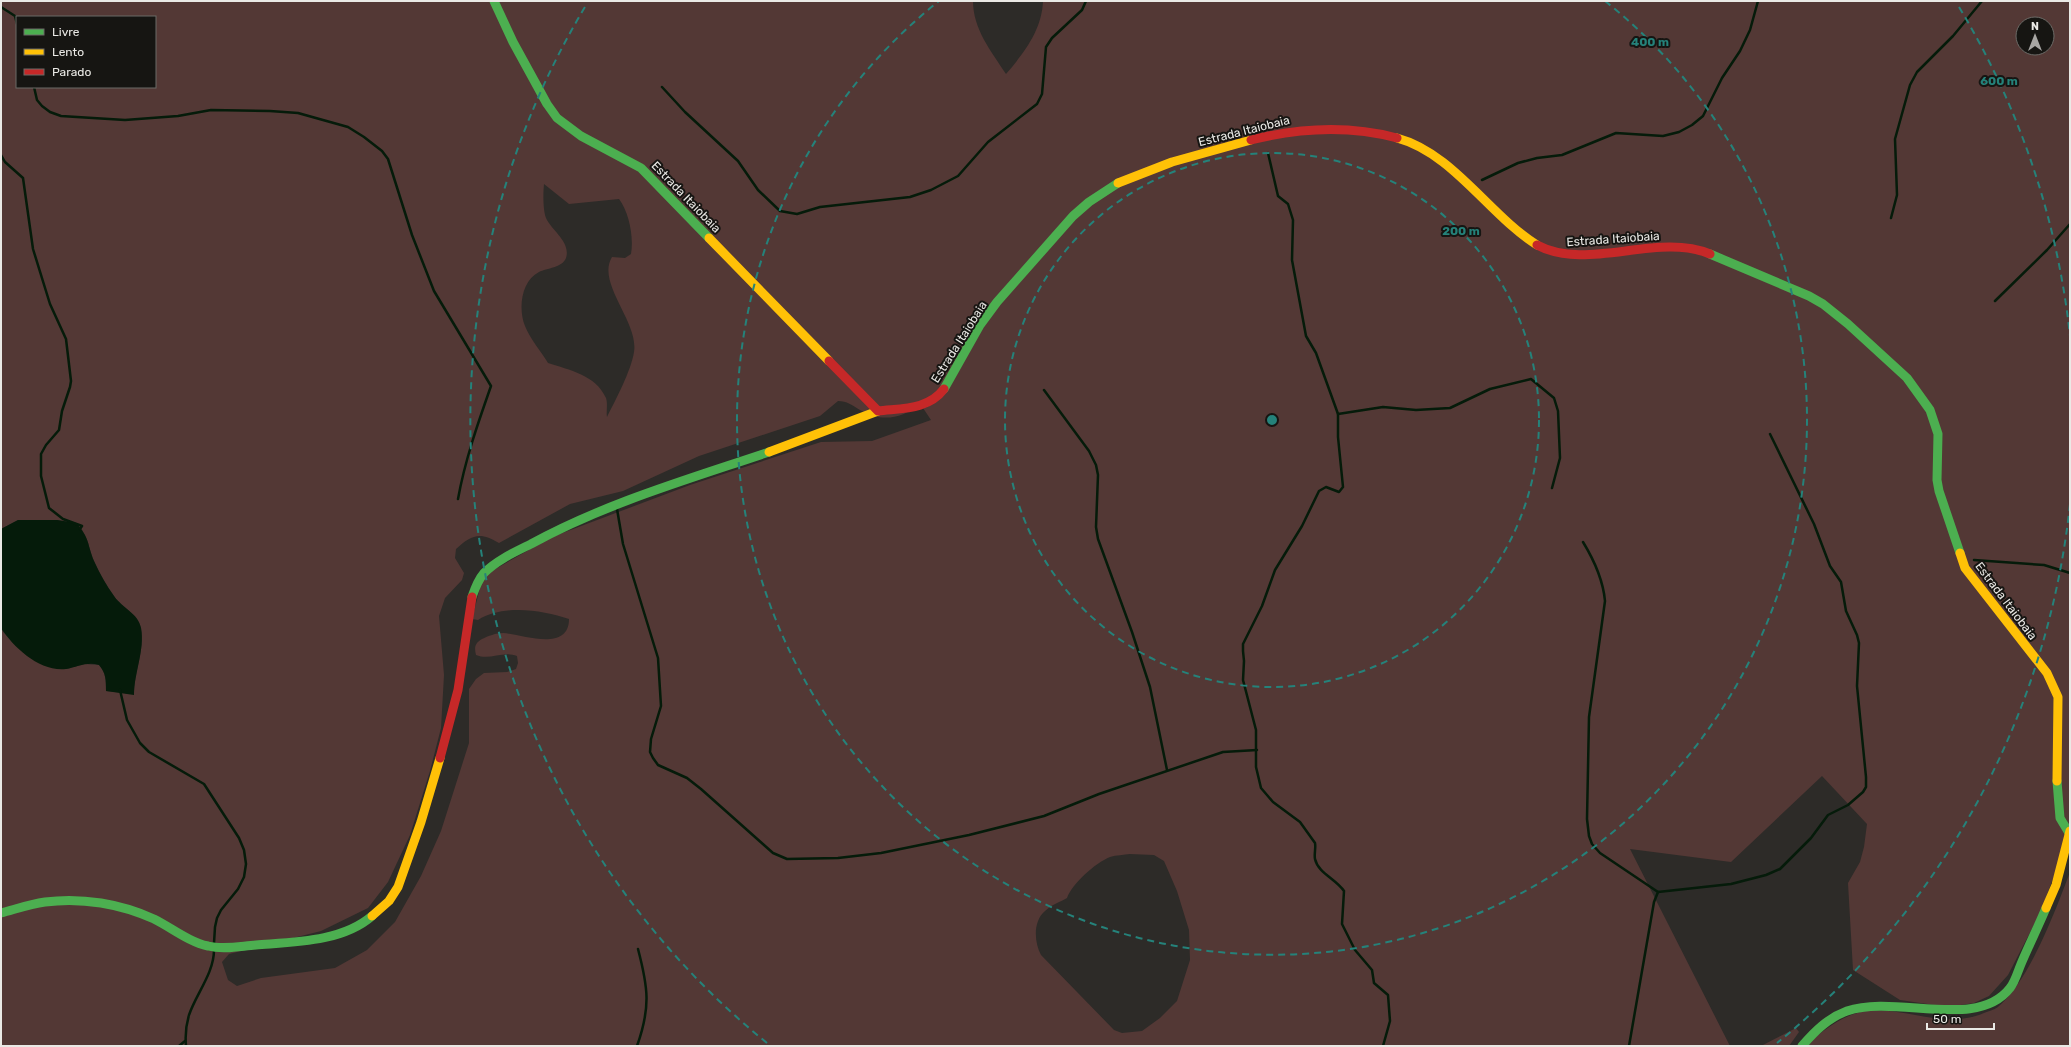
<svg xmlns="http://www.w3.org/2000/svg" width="2071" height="1047" font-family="Rubik,sans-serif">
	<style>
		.green { fill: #533835; fill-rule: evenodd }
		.water { fill: #051b0a }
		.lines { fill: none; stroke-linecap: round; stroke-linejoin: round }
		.stream { stroke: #051b0a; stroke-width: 2.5 }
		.fast { stroke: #4caf50; stroke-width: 9 }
		.slow { stroke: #ffc107; stroke-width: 9 }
		.jam { stroke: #c62828; stroke-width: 9 }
		.ring { fill: none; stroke: #25827a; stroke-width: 2; stroke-dasharray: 7 5 }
		.labels { text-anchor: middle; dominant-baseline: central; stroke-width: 4; stroke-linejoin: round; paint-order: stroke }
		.street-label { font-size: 12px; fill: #eae9e5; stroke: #161512 }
		.centre { fill: #25827a; stroke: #161512; stroke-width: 2 }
		.ring-label { font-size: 12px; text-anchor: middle; font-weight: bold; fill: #25827a; stroke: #161512; stroke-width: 4; stroke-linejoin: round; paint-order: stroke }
	</style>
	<rect width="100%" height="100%" fill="#2d2b28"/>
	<g class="green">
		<path d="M1,1H973C973,29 991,51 1006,74C1024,53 1042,30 1043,1H2070V834L2040,913L2008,975L1989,996L1974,1003L1948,1007L1900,1000L1853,970L1848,883L1860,862L1864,847L1867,824L1822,776L1731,862L1630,849L1730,1046H1V628L4,633L66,669L85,664L99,665C106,673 106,680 106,691L134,694C134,672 145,650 141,628C138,613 122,608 114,596C106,585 100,574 94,561C87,544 90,538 76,523L57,520H18L1,529ZM17,17H155V87H17ZM2023,24H2047V48H2023ZM544,184L569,204L619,199C629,212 634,237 631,254L625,258L612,257C596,283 639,322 634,352C631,371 616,399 607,417C606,412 608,404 606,398C596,375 569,370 548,363C541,351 530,339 525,326C518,309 521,281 539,272C547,268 562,268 566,258C571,242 552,231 546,218C543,210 543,194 544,184ZM838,401C847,401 852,405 860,410C883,423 900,418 921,405L931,420L872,441L821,442L690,485L552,537L483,576L472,619L478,620C504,604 542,610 569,619C569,653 521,634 503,633C496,633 488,636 482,639C475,643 474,647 476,655C490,661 503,650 517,656L518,663L516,669L507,672L484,673L476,679L469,689V743L441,831L421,876L395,922L367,950L335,968L261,978L237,986L228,980L222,962L229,954L321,931L368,908L388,882L410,835L430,771L441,728L444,675L439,616L445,598L462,580L464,573L455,558L456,549C471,535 480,531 499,543L570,504L623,491L699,456L820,416ZM1130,854L1154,855L1164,861L1177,891L1189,930L1190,960L1177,1001L1160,1018L1142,1031L1122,1033L1114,1030L1041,955C1034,942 1033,921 1045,911C1051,905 1060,902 1067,898C1072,884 1095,863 1110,857C1116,855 1124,855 1130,854Z"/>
		<path d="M2070,872V1046H1805C1822,1032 1839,1017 1861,1012C1902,1004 1942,1031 1984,1013C1988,1011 1994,1010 1998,1007C2029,982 2056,909 2070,872Z"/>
		<polygon points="1796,1028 1799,1032 1789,1046 1761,1046"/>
	</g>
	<path class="water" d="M18,520H57L76,523C90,538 87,544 94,561C100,574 106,585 114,596C122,608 138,613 141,628C145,650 134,673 134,695L106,691C106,680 106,673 99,665C88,661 77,667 66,669C40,672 14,648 1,628V529Z"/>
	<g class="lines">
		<g class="stream">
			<polyline points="1,7 15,16 17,24"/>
			<path d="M34,87L37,100L42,106L50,112L61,116L125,120L178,116L211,110L270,111L298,113L348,127L364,137L382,151L388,159L412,235L434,291L491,386C478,423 465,460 458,499"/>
			<polyline points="662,87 685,112 738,161 758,190 780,211 797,214 820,207 910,197 931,190 958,176 988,142 1037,104 1042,94 1046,47 1052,38 1082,10 1086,1"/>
			<path d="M1268,153L1278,196L1288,204L1293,220L1292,260L1306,336L1316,353L1338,414V437L1343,487L1339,492L1326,487L1319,491L1302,526L1275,570L1262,606L1243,644V651L1244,661L1243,680L1256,730V767L1261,788L1273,802L1300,822L1315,843C1316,848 1314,854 1315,859C1318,873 1336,879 1344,891L1342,924L1355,950L1372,970L1374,983L1388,995L1390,1021L1383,1046"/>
			<polyline points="1,155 5,162 23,178 33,249 50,304 66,339 71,381 70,387 62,411 59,430 46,445 41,454 41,476 49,508 63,519 82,526 80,529"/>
			<polyline points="1482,180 1518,163 1537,158 1562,155 1616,133 1663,136 1679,132 1692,125 1703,116 1722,78 1740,51 1750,30 1758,1"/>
			<polyline points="1891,218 1897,195 1895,139 1910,85 1917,72 1953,36 1982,1"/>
			<polyline points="1995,301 2047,250 2070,224"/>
			<polyline points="1044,390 1089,451 1096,465 1098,475 1096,527 1098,539 1132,632 1150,687 1167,770"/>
			<polyline points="1338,414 1383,407 1416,410 1450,408 1490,389 1531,379 1554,398 1558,411 1560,458 1552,488"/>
			<polyline points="617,509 623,544 658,658 661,706 651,739 650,752 653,758 658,765 687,778 701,789 773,853 787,859 838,858 881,853 969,835 1044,816 1099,794 1223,752 1257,750"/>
			<path d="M1583,542C1594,560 1603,579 1605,601L1589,717L1587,819L1589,836L1592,844L1600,853L1658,892L1731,884L1766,875L1780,869L1811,838L1828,815L1848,805L1863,792L1866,787V777L1857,686L1859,643L1857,635L1846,611L1841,582L1830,566L1814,524L1770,434"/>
			<polyline points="1974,560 2044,565 2070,573"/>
			<polyline points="120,690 127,720 140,743 149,752 204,784 239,838 244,850 246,864 244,877 238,889 221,910 217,918 215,927 214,943"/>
			<polyline points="179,1046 185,1041"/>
			<path d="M186,1046C185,1035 186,1025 189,1015C196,994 214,973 214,950"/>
			<path d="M637,1046C651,1007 648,987 638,949"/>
			<polyline points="1629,1046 1654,902 1658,892"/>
		</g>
		<g class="fast">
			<polyline points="494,1 513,42 547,104 557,118 581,136 641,168 709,238"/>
			<polyline points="1710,254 1809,296 1823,304 1848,324 1907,378 1930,410 1938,434 1937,480 1939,491 1960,553"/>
			<polyline points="944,389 980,325 997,302 1073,216 1089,202 1118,183"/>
			<path d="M472,597C475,588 478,580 484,573C497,560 515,552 531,544C606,503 689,479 769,452"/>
			<polyline points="2057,781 2060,818 2069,833"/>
			<path d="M1,913C16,909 30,904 45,902C82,897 121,904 154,919C172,928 189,942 208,946C224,950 241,946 256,945C294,942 342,942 372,916"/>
			<path d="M1802,1046C1815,1031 1828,1018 1847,1011C1896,994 1977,1031 2010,988C2015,982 2018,971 2021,964C2029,945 2038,927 2046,908"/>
		</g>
		<g class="slow">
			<path d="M1397,138C1453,153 1489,215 1537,245"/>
			<polyline points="1118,183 1172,162 1251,140"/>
			<polyline points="709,238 829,361"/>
			<polyline points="769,452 878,411"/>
			<polyline points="1960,553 1965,568 2047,673 2058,697 2057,781"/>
			<polyline points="2046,908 2056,885 2070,831"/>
			<polyline points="372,916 389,901 398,887 421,822 440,758"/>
		</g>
		<g class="jam">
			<path d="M1251,140C1299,128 1348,125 1397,138"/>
			<path d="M1537,245C1587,272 1657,232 1710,254"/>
			<path d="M829,361L878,411C902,408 928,410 944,389"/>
			<polyline points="440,758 458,690 472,597"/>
		</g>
	</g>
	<g class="ring">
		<circle cx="1272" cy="420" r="267"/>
		<path d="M1605 1A535 535 0 1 1 939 1"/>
		<path d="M2070 504A802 802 0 0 1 1777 1043M767 1043A802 802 0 0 1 585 7M1959 7A802 802 0 0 1 2070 336"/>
	</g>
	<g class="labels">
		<g class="street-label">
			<text transform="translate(1244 131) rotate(-14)">Estrada Itaiobaia</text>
			<text transform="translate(686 197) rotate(46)">Estrada Itaiobaia</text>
			<text transform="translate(1613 239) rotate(-4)">Estrada Itaiobaia</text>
			<text transform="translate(959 342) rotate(-58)">Estrada Itaiobaia</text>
			<text transform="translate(2006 601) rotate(53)">Estrada Itaiobaia</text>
		</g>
	</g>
	<circle cx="1272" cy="420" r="6" class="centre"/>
	<g class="ring-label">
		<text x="1650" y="46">400 m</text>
		<text x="1999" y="85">600 m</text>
		<text x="1461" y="235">200 m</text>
	</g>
	<rect width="2071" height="1047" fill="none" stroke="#eae9e5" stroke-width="4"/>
	<rect x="16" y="16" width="140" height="72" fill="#161512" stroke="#6b6a66"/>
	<rect x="24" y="29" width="20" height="6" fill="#4caf50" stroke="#6b6a66"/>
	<text x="52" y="36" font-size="12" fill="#eae9e5">Livre</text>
	<rect x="24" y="49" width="20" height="6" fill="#ffc107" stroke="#6b6a66"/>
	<text x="52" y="56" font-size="12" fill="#eae9e5">Lento</text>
	<rect x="24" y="69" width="20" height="6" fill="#c62828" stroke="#6b6a66"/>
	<text x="52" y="76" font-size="12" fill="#eae9e5">Parado</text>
	<g transform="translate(2035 36)"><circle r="19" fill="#161512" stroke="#6b6a66"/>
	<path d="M0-3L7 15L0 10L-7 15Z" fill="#a8a6a3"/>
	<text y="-6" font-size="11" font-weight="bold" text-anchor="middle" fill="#eae9e5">N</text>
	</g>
	<path d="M1927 1023v6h67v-6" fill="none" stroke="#eae9e5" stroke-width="2"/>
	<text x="1933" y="1023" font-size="12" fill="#eae9e5" stroke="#161512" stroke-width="3" paint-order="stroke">50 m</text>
</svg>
